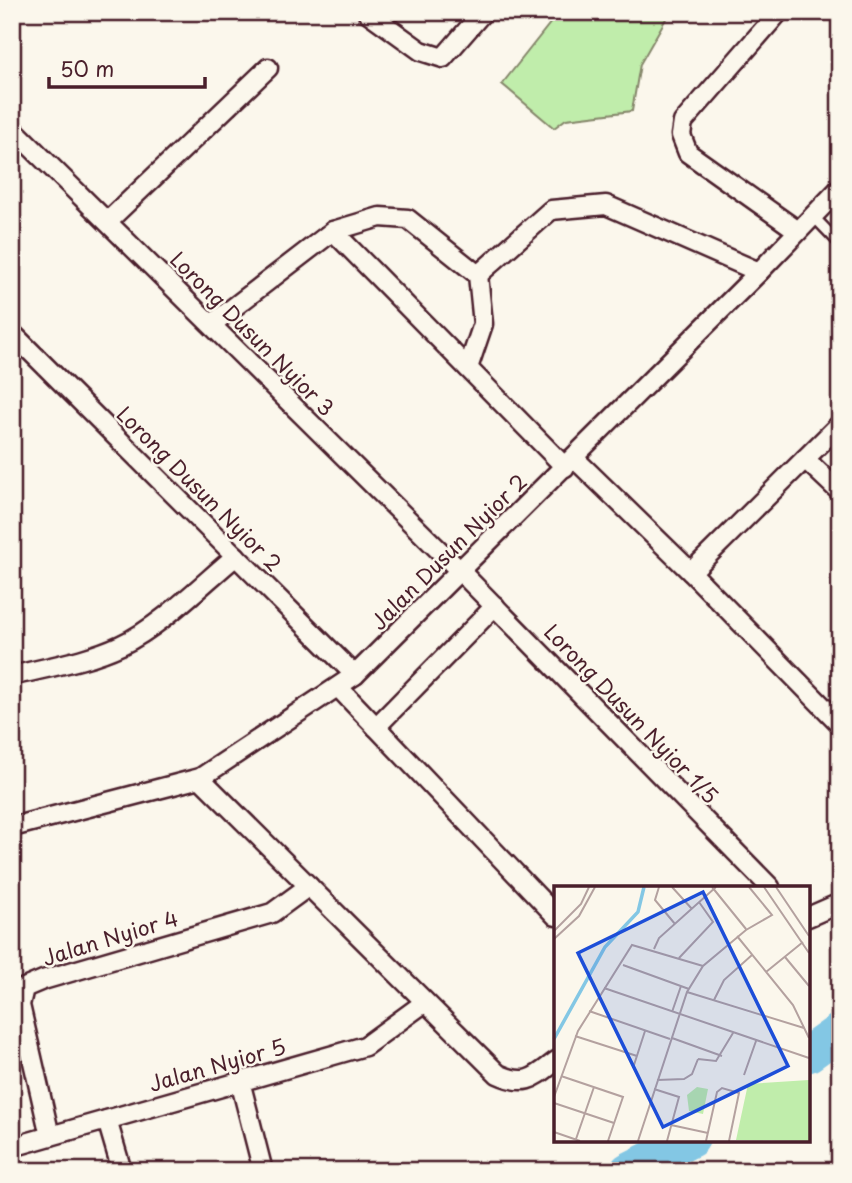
<svg xmlns="http://www.w3.org/2000/svg" width="852" height="1183" font-family="'Playpen Sans',sans-serif">
	<style>
		.green { fill: #c0edab; stroke: #85866b; stroke-width: 2 }
		.lines { fill: none; stroke-linecap: round; stroke-linejoin: round }
		.river { stroke: #83c7e4; stroke-width: 37 }
		.service-casing { stroke: #4a1f2b; stroke-width: 14 }
		.minor-casing { stroke: #4a1f2b; stroke-width: 23 }
		.service { stroke: #fbf7ec; stroke-width: 9 }
		.minor { stroke: #fbf7ec; stroke-width: 18 }
		.labels { text-anchor: middle; dominant-baseline: central; stroke-width: 5; stroke-linejoin: round; paint-order: stroke }
		.street-label { font-size: 21px; fill: #4a1f2b; stroke: #fbf7ec }
		.inset-river { fill: none; stroke: #83c7e4; stroke-width: 3.5 }
		.inset-road { fill: none; stroke: #b4a19f; stroke-width: 2 }
		.view { fill: #1d4ed8; fill-opacity: 0.15; stroke: #1d4ed8; stroke-width: 3.5 }
		.inset-edge { fill: none; stroke: #4a1f2b; stroke-width: 3.5 }
	</style>
	<rect width="100%" height="100%" fill="#fbf7ec"/>
	<filter id="ink" filterUnits="userSpaceOnUse"><feTurbulence type="fractalNoise" baseFrequency=".0143" numOctaves="2"/><feDisplacementMap in="SourceGraphic" scale="14" xChannelSelector="R" yChannelSelector="G"/><feConvolveMatrix kernelMatrix="1 2 1 2 8 2 1 2 1" color-interpolation-filters="sRGB"/></filter>
	<g filter="url(#ink)">
		<polygon class="green" points="559,12 662,12 667,17 640,64 632,111 566,119 554,128 502,84"/>
		<g class="lines">
			<g class="river">
				<polyline points="808,1054 840,1031"/>
				<polyline points="628,1171 691,1139"/>
			</g>
			<g class="service-casing">
				<polyline id="service" points="813,216 840,244"/>
			</g>
			<g class="minor-casing">
				<g id="minor">
					<polyline points="367,12 421,51 443,58 483,12"/>
					<polyline points="779,12 683,122 681,135 688,153 798,231"/>
					<polyline points="12,128 461,572 770,887"/>
					<polyline points="108,221 268,68"/>
					<polyline points="333,231 565,467"/>
					<polyline points="478,275 551,210 606,205 759,272"/>
					<polyline points="212,324 333,231 380,217 408,219 478,275"/>
					<polyline points="12,333 355,675"/>
					<polyline points="468,368 483,324 478,275"/>
					<polyline points="574,458 691,572 840,724"/>
					<polyline points="805,459 840,492"/>
					<polyline points="691,572 840,424"/>
					<path d="M12,676C48,667 87,661 121,645C160,627 202,584 236,556"/>
					<polyline points="338,687 556,916"/>
					<polyline points="376,727 495,606"/>
					<path d="M200,778L498,1074C526,1087 534,1078 556,1061"/>
					<polyline points="12,827 200,778 355,675 759,272 840,188"/>
					<polyline points="808,917 840,903"/>
					<polyline points="240,1081 263,1171"/>
					<polyline points="107,1120 122,1171"/>
					<polyline points="50,1136 20,1005 24,988 43,980 272,913 309,886"/>
					<polyline points="12,1147 365,1046 424,1003"/>
				</g>
			</g>
			<use href="#service" class="service"/>
			<use href="#minor" class="minor"/>
		</g>
	</g>
	<g class="labels">
		<g class="street-label">
			<text transform="translate(253 333) rotate(45)">Lorong Dusun Nyior 3</text>
			<text transform="translate(200 488) rotate(45)">Lorong Dusun Nyior 2</text>
			<text transform="translate(448 551) rotate(-45)">Jalan Dusun Nyior 2</text>
			<text transform="translate(632 713) rotate(46)">Lorong Dusun Nyior 1/5</text>
			<text transform="translate(110 937) rotate(-17)">Jalan Nyior 4</text>
			<text transform="translate(217 1064) rotate(-16)">Jalan Nyior 5</text>
		</g>
	</g>
	<g transform="translate(554 886)">
		<rect width="256" height="256" fill="#fbf7ec"/>
		<path d="M255,194V255L182,254L194,198ZM143,201L154,203L149,228L135,225L133,209Z" fill="#c0edab"/>
		<path class="inset-river" d="M0,153L51,61L84,26L90,1"/>
		<path class="inset-road" d="M105,1L101,14L121,38M118,1L138,23M158,1L192,43M210,1L255,67M222,1L255,50M0,45L27,18L35,1M183,50L239,119L255,152M0,53L25,30L41,1M100,63L105,52L162,1M231,71L255,100M125,72L159,36L145,16M69,79L135,103M212,86L249,56M50,102L255,172M133,106L250,142M160,114L170,94L198,69M35,125L116,153M118,126L127,100M21,150L83,170M118,152L168,170M144,173L162,175L179,147M79,182L91,145M190,189L202,155M7,190L69,211L54,255M103,194L130,193L138,188L144,173M100,203L125,211L113,255M0,211L24,145L78,59L149,80M0,217L60,237M117,239L154,247M0,246L26,255M22,253L40,201M84,255L133,106L149,80L192,44L218,29L195,1M152,255L163,206L168,202L185,207L175,255"/>
		<path class="view" d="M149,6L234,180L109,241L24,67Z"/>
		<rect width="256" height="256" class="inset-edge"/>
	</g>
	<rect width="852" height="1183" fill="none" stroke="#fbf7ec" stroke-width="42"/>
	<rect x="21" y="21" width="810" height="1141" fill="none" stroke="#4a1f2b" stroke-width="2.5" filter="url(#ink)"/>
	<path d="M49 77v10h156v-10" fill="none" stroke="#4a1f2b" stroke-width="3.5"/>
	<text x="60" y="77" font-size="21" fill="#4a1f2b" stroke="#fbf7ec" stroke-width="5" paint-order="stroke">50 m</text>
</svg>
